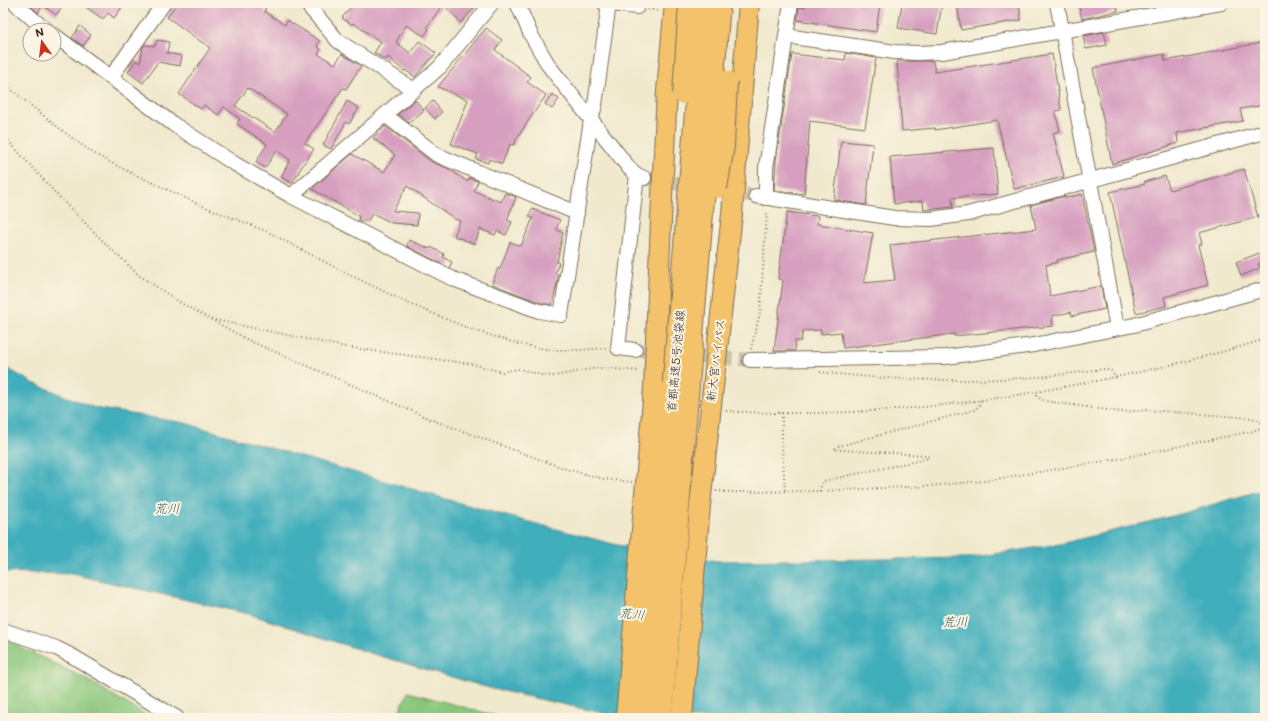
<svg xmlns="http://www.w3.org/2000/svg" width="1268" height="721" font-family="Mali,'Klee One',sans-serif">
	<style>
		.green { fill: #8ac77c; stroke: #62784d }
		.water { fill: #3faebb; stroke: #3d6c6c }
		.building { fill: #d69ebf; fill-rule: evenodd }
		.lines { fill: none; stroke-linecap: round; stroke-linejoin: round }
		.minor-tunnel { stroke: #ccc3aa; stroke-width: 14; stroke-dasharray: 14 7; stroke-linecap: butt }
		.minor-casing { stroke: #7a6d5b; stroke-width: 16 }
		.highway-casing { stroke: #7a6d5b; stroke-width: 22 }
		.path { stroke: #7a6d5b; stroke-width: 2; stroke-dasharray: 1 3; stroke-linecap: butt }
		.minor { stroke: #fff; stroke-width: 14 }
		.highway { stroke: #f3c26a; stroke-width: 20 }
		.highway-bridge-casing { stroke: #7a6d5b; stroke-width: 22; stroke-linecap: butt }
		.highway-bridge { stroke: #f3c26a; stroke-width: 20 }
		.labels { text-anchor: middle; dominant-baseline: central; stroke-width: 4; stroke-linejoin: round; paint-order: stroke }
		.street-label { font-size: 12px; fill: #3b2a1e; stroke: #fcf5e5 }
		.water-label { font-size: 13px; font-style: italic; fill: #3c5855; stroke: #fcf5e5 }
	</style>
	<rect width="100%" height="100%" fill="#fcf5e5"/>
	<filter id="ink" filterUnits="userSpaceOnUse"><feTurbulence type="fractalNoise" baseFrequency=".025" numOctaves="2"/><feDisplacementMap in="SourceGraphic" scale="8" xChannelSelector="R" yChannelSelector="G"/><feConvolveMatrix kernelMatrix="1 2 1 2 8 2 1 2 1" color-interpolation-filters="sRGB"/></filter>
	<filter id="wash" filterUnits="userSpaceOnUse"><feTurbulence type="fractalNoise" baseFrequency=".012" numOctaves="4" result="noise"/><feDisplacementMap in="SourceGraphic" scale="16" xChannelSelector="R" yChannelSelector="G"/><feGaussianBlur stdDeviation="0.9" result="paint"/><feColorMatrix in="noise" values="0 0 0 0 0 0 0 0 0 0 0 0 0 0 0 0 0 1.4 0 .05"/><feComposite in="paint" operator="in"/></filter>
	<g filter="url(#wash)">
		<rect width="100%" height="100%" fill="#f0e9cd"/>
		<g class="green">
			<polygon points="3,640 10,642 84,678 151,718 3,718"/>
			<polygon points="408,692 504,718 396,718"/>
		</g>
		<polygon class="water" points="3,366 33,383 95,408 185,423 484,510 617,545 717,561 968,558 1060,544 1181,514 1265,489 1265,718 625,718 489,688 370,653 249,614 72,574 3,572"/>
		<g id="blocks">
			<g class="building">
				<polygon points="28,3 65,3 56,15 43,5 38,13"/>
				<polygon points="80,3 125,3 114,18 108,13 103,19"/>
				<path d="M177,3H258L266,9L264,11L285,25L287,20L320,41L317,46L321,49L318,54L335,64L342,54L361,66L346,89L343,88L305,143L314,149L298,172H299L292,183L281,177L290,160L277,150L265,168L256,162L267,144L237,124L240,119L224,107L218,115L204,105L201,109L179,94L210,48L167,17ZM248,88L287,114L275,132L235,106Z"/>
				<polygon points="354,3 479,3 461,23 443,4 427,27 429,29 424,36 406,25 396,42 410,53 419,41 436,53 415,77 405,70 404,71 388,57 386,60 374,53 381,42 353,23 352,25 342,18"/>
				<polygon points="806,3 880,3 876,32 797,20 799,7 805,8"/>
				<polygon points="902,3 942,3 937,34 898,28"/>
				<polygon points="957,3 1019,3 1021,20 961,30"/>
				<polygon points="1078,3 1116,3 1118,11 1082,19"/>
				<polygon points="80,26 91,35 83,46 72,38"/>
				<polygon points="486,28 502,40 495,50 531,77 527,82 546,95 518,136 514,145 510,144 502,164 489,159 488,163 476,159 478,154 451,144 468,100 438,87"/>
				<polygon points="1104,32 1107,45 1086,49 1083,36"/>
				<polygon points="157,40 169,42 167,53 182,56 180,66 158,62 143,83 128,72 136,60 140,63 143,47 145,45 155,46"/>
				<polygon points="1265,42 1265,105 1240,109 1243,121 1177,133 1178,143 1112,164 1093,68 1164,54 1165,61"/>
				<polygon points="846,53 876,58 865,128 810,121 804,194 774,190 776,161 792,54 845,60"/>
				<polygon points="1052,54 1061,110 1055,111 1060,131 1053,133 1064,177 1014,189 997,120 935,130 935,128 902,131 897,61 933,61 935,72"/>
				<polygon points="552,94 559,99 552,109 545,104"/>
				<polygon points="415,100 424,110 409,123 398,114"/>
				<polygon points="347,101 359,108 349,124 346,122 331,149 323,145"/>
				<polygon points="433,101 442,112 435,119 425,108"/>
				<polygon points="385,126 432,162 447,168 468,182 469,178 478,181 474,191 501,202 505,193 516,197 507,220 512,222 506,235 497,231 495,235 480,229 475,244 454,236 460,221 455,219 407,186 393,211 418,213 417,225 392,223 372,213 368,221 358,221 359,216 312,189 352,154 384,172 395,155 373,138"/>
				<polygon points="841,141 873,144 866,205 834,200"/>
				<polygon points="994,148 998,194 952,198 953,207 924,210 923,201 894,204 890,157"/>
				<polygon points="1244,169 1258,217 1199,233 1202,244 1198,245 1208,285 1164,297 1166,306 1136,313 1110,192 1145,184 1144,182 1165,176 1170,190"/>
				<polygon points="1082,194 1094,252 1057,260 1058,262 1046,265 1050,296 1101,286 1105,309 1072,316 1071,312 1052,316 1053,326 954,336 954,334 843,348 841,332 821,334 821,330 803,331 801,341 795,341 795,351 774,351 783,280 778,279 787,212 818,216 817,224 873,233 864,283 895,280 890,245 1036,229 1031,205 1061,197 1065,196 1065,198"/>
				<polygon points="532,209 560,220 556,229 563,233 557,262 559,263 555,273 559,275 552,305 541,303 492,284 498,268 500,269 510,242 521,246 533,218 529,217"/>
				<polygon points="409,240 430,249 431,247 444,254 443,257 452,262 449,268 407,246"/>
				<polygon points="1265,251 1265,261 1258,264 1260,268 1241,276 1236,262"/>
			</g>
		</g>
	</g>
	<g filter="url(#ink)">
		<use href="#blocks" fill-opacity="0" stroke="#7a6d5b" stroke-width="1"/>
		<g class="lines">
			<g class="minor-tunnel">
				<polyline points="644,178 698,187"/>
				<polyline points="725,191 756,196"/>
				<polyline points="635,350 750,360"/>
			</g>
			<g class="minor-casing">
				<g id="minor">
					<polyline points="15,3 34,20 47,30"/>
					<polyline points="306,3 338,41 414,90"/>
					<polyline points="517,3 531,35 549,66 629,168 637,175 644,178"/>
					<polyline points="604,3 637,7"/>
					<polyline points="1057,3 1117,328"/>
					<polyline points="54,35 173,124 235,164 291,196 453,279 539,311 561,315 591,120 595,105 609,3"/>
					<polyline points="786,36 895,52 917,53 942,52 1221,3"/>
					<polyline points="111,77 164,3"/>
					<polyline points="385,115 437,155 577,213"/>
					<polyline points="291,196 440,67 492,3"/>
					<polyline points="756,196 894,218 931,219 968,214 1265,132"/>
					<polyline points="766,198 766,168 791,3"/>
					<polyline points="635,350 618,348 637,175"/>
					<polyline points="750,360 946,357 1034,345 1134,325 1265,289"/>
					<polyline points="3,630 56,648 72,656 177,718"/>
				</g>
			</g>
			<g class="highway-casing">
				<g id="highway">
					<polyline points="654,388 663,173 667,91 675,3"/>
					<polyline points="708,433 732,214 749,3"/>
				</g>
			</g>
			<g class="path">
				<polyline points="648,9 659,11"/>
				<polyline points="3,83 68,135 93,153 125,170 205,207 266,231 348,274 410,304 470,329 519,344 551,350 580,350 607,348"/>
				<polyline points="3,135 60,198 108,246 140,276 181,303 250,341 435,421 566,469 604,479 632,482"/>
				<polyline points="215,320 345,347 472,364 502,372 519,369 542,375 554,376 591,369 603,368 639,371"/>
				<polyline points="751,349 760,313 767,211"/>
				<path d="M820,372C886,380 954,382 1020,378C1049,377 1077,372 1105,369L1111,371L1116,378"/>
				<path d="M726,411C843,418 959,407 1074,385C1139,373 1202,359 1265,339"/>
				<polyline points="782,413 782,444 785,491"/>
				<polyline points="716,491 733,492 820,491 928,486 984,481 1117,459 1253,431 1260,428 1262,423 1258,420 1251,418 1149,410 1121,412 1045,401 1038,397 1034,393"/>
				<polyline points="820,491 821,485 823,481 926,459 929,457 925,455 839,450 834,449 839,446 974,410 979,406 981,400"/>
			</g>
			<use href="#minor" class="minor"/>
			<use href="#highway" class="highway"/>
			<g class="highway-bridge-casing">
				<g id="highway-bridge">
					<polyline points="683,94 689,3"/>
					<polyline points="717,188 724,146 727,81"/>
					<polyline points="626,718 654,388"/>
					<polyline points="645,718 704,3"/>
					<polyline points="662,718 720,3"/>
					<polyline points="682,718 700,505 708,433"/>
				</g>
			</g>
			<use href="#highway-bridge" class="highway-bridge"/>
		</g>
	</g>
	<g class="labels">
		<g class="street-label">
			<text transform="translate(715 360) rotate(-83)">新大宮バイパス</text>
			<text transform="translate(675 361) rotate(-85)">首都高速5号池袋線</text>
		</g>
		<g class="water-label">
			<text x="167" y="507">荒川</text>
			<text transform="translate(632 613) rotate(6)">荒川</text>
			<text transform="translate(955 621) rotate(-1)">荒川</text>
		</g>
	</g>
	<rect width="1268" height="721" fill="none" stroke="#fcf5e5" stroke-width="16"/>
	<g transform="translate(42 42) rotate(346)"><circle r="19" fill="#fcf5e5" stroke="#afa495"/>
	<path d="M0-3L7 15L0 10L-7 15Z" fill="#c8321e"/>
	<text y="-6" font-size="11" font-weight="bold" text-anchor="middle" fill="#3b2a1e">N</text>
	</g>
</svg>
